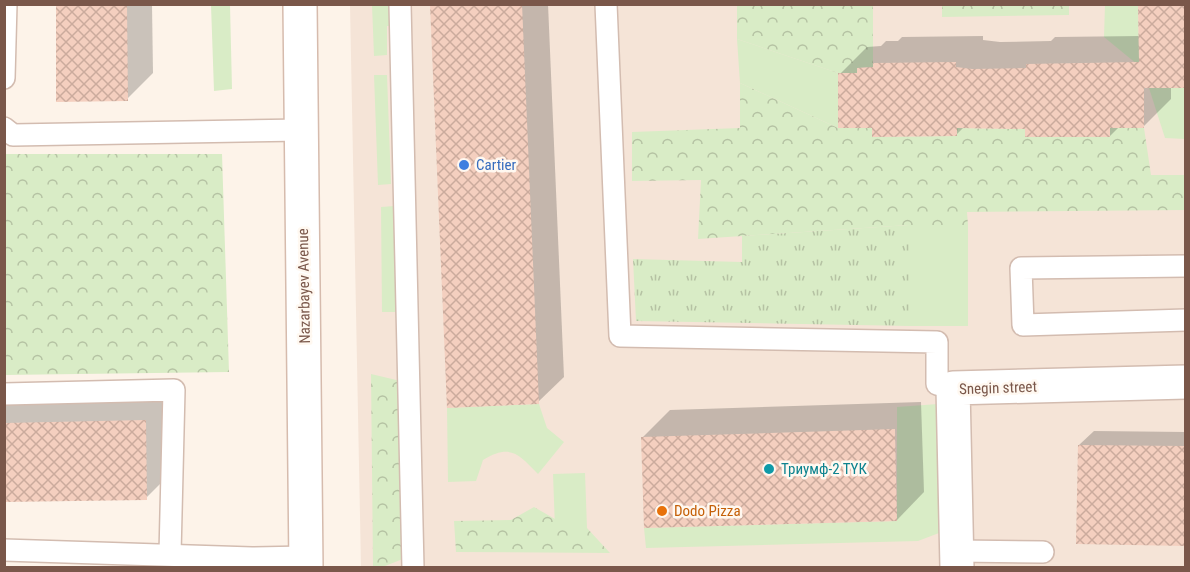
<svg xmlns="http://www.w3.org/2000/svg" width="1190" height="572" font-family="'Roboto Condensed',sans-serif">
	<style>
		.residential { fill: #f5e4d7 }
		.grass { fill: #d9ecc6 }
		.forest { fill: url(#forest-crowns) }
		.park { fill: url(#park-tufts) }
		.shadow { fill: #0003 }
		.building { fill: url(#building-cross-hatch) }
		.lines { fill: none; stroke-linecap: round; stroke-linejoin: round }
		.service-casing { stroke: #d3bcb0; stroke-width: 24 }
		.minor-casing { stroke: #d3bcb0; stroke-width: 36 }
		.secondary-casing { stroke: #d6bbad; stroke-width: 36 }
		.service { stroke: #fff; stroke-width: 21 }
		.minor { stroke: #fff; stroke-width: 33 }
		.secondary { stroke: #fff; stroke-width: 33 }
		.shop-dot { fill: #3f7fe0; stroke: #fff8f0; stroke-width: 2 }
		.culture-dot { fill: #0f9aa8; stroke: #fff8f0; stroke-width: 2 }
		.food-dot { fill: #e8710a; stroke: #fff8f0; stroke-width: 2 }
		.labels { text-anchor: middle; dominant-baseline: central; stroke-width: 5; stroke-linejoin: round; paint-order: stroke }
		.shop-label { font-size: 15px; fill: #366cbe; stroke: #fff8f0; text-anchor: start }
		.street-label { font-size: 15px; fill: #7a574a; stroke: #fff8f0 }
		.culture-label { font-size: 15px; fill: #0d838f; stroke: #fff8f0; text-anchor: start }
		.food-label { font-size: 15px; fill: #c56008; stroke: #fff8f0; text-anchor: start }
	</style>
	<defs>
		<pattern id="forest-crowns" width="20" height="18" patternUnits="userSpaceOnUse" patternTransform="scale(1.5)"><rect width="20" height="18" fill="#d9ecc6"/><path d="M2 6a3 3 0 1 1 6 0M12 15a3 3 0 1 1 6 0" fill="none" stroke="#b5c2a3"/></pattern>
		<pattern id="park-tufts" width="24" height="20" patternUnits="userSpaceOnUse" patternTransform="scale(1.5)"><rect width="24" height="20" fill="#d9ecc6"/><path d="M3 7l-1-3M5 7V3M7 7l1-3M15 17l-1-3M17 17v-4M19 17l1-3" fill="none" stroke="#b5c2a3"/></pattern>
		<pattern id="building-cross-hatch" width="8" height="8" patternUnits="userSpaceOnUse" patternTransform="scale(1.5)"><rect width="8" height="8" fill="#f4cfbf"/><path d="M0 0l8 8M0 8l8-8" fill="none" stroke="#cbab9d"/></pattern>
	</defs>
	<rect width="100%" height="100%" fill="#fdf3e9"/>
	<polygon class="residential" points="350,5 1185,5 1185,567 361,567"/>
	<g class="grass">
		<polygon points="211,5 230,5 232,89 214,91"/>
		<polygon points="372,5 391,5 393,26 387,26 387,55 374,56"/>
		<polygon points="1105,5 1138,5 1139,53 1143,69 1104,37"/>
		<polygon points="737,39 838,73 838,128 740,83"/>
		<polygon points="374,75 387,75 391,184 378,185"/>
		<polygon points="1149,88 1185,88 1185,139 1165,138"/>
		<polygon points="395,206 398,312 382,312 381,207"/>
		<rect x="909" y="225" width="59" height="101"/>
		<path d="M539,404L547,428L564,442L538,474C518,453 510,444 483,460L476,481L448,482L447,408Z"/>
		<polygon points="938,404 939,533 918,541 646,548 644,528 897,521 897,407"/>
		<polygon points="585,473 587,528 555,528 553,474"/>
	</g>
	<g class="forest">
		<polygon points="737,5 873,5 873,67 857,68 857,73 838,73 737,39"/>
		<polygon points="942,5 1069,5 1069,15 942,17"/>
		<polygon points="740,83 838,128 872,128 873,137 957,136 957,128 1025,129 1026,137 1110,137 1110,128 1144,128 1151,175 1185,175 1185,210 967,212 968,225 909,225 698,239 701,180 632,181 632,132 740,128"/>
		<polygon points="4,154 222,154 229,372 5,375"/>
		<polygon points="371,374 409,383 413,555 380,568 373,567"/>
		<polygon points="534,507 555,519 556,528 587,528 610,553 456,552 454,521 511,520"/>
	</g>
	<polygon class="park" points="909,225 909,326 636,321 633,259 742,262 742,236"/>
	<g class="shadow">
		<polygon points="57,4 152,4 153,73 127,99"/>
		<polygon points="431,4 548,4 564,377 538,402"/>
		<polygon points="1140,4 1186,4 1186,87 1171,87 1171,99 1144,126 1119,127 1110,136 1027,127 965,126 956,135 874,127 840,74 867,47 881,46 886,41 898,41 902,37 983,36 983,40 1000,42 1051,41 1055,37 1140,36"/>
		<polygon points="171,395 172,472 146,498 4,500 4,398"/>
		<polygon points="921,402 924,492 897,520 643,437 670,410"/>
		<polygon points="1094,431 1186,432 1186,544 1078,543 1079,445"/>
	</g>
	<g class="building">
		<polygon points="56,4 127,4 128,101 56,102"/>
		<polygon points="430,4 522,4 539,404 447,408"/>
		<polygon points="1138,4 1185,4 1185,88 1144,88 1144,128 1110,128 1110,137 1025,137 1025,129 957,128 957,136 872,137 872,128 838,128 838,73 857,73 857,68 873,67 873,63 956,62 956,67 972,69 1026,68 1026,64 1139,62"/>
		<polygon points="146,420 147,500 4,502 4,423"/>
		<polygon points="895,429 897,521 644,528 641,437"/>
		<polygon points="1078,445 1185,446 1185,546 1076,544"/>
	</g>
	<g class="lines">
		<g class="service-casing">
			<g id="service">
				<polyline points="400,4 413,568"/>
				<polyline points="606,4 620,336 937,342 937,384 953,388"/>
				<polyline points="4,78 6,4"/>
				<polyline points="4,128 13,135 302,130"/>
				<polyline points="1186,266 1021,268 1023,325 1186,320"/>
				<polyline points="4,394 174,390 170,554"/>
				<polyline points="4,550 252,558 306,557"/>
				<polyline points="957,551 1043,552"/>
			</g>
		</g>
		<g class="minor-casing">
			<polyline id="minor" points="957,568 953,388 1186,382"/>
		</g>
		<g class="secondary-casing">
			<polyline id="secondary" points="300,4 306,568"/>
		</g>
		<use href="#service" class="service"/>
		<use href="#minor" class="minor"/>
		<use href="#secondary" class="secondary"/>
	</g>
	<circle class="shop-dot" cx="464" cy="165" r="6"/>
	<circle class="culture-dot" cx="769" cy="469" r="6"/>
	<circle class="food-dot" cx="662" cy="511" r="6"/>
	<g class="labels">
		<g class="shop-label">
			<text x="476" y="165">Cartier</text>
		</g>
		<g class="street-label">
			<text transform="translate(304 286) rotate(-91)">Nazarbayev Avenue</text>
			<text transform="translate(998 388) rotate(-2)">Snegin street</text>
		</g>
		<g class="culture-label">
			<text x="781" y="469">Триумф-2 ТҮК</text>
		</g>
		<g class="food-label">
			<text x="674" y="511">Dodo Pizza</text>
		</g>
	</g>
	<rect width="1190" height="572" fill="none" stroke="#7a574a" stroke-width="12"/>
</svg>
